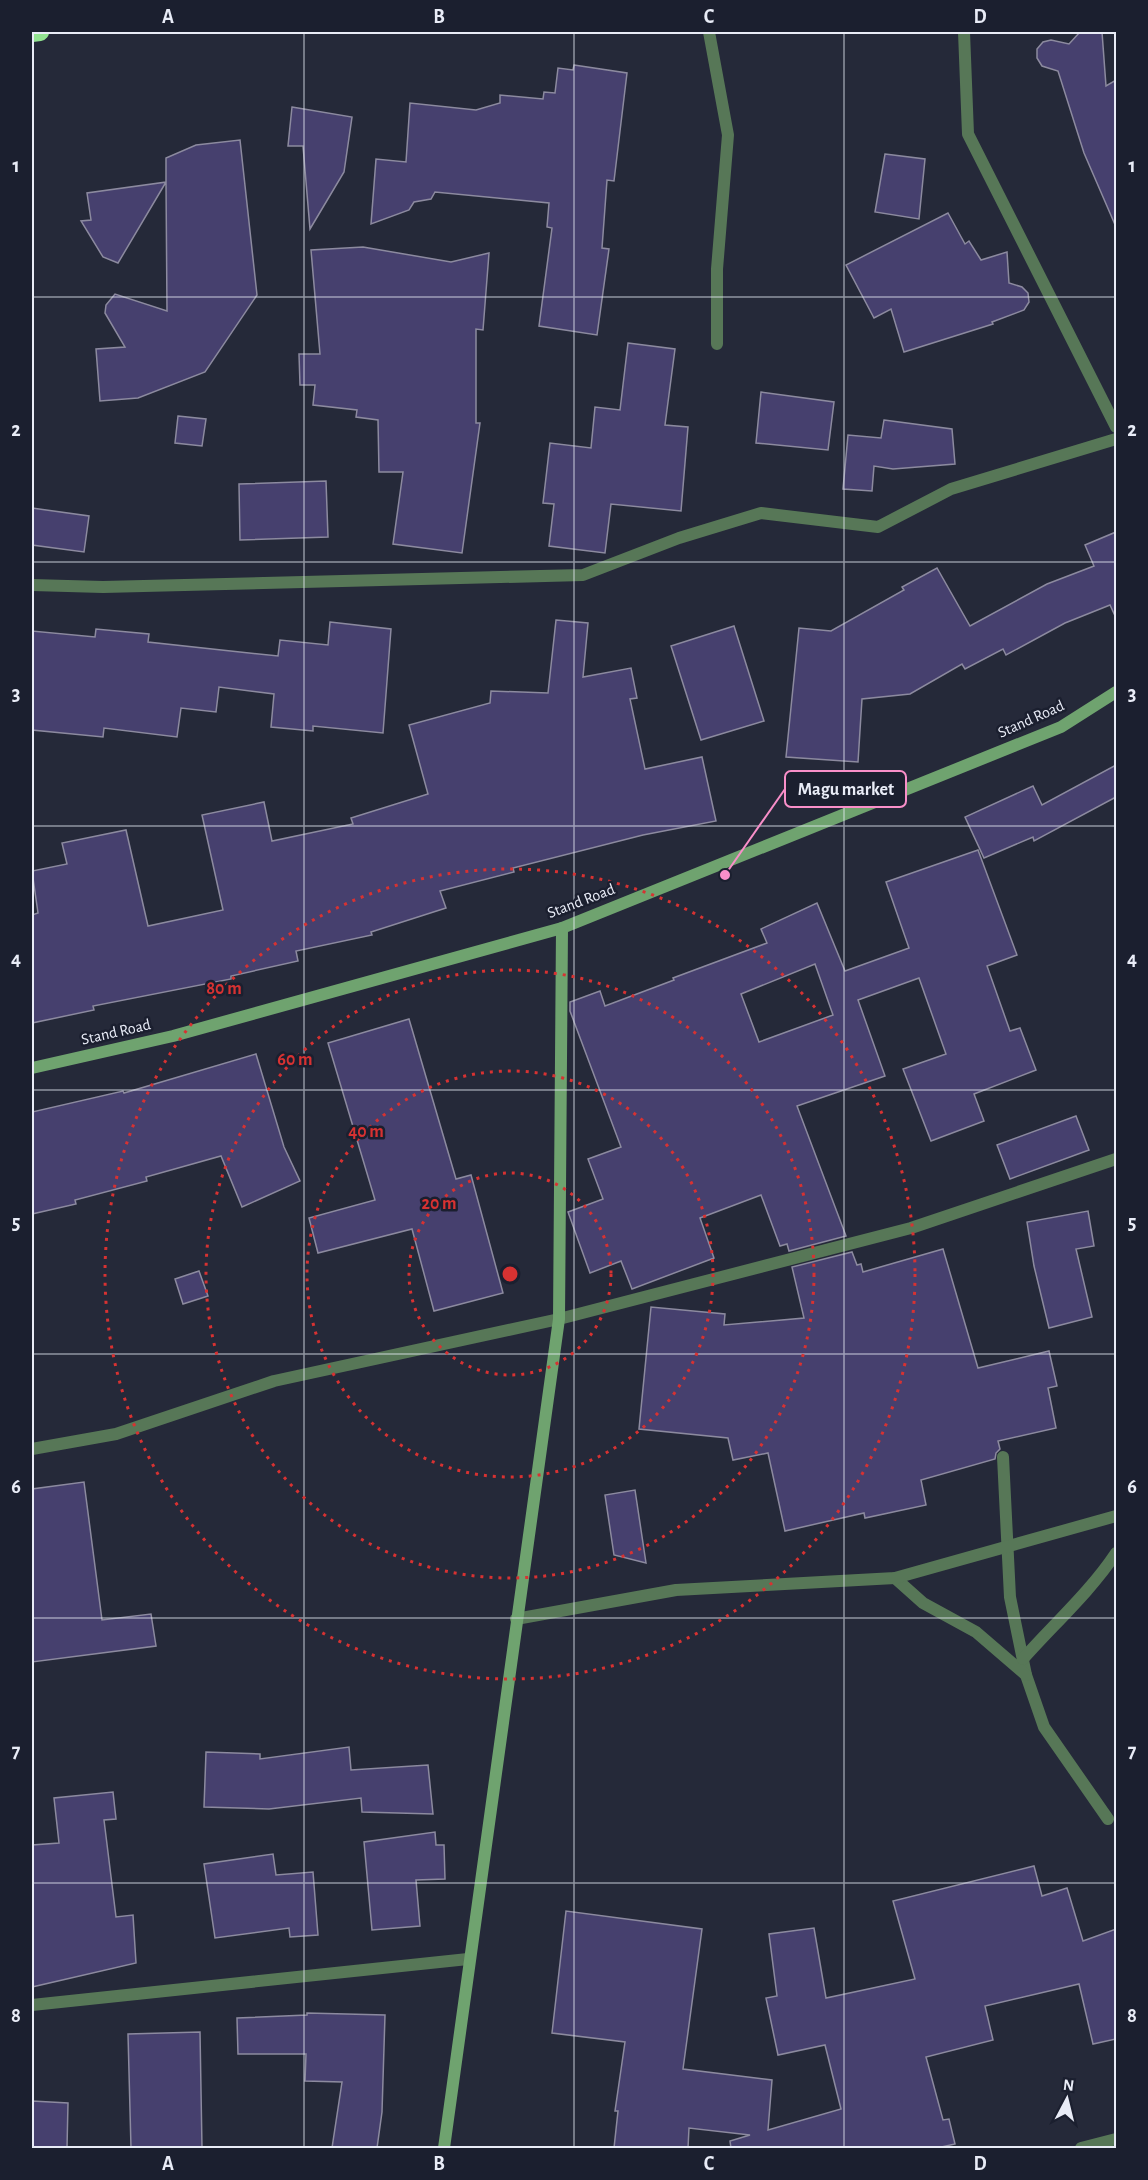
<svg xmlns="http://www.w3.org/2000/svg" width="1148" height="2180" font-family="'Alegreya Sans',sans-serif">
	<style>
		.building { fill: #46406e; stroke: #8c8a9f; stroke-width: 1.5; fill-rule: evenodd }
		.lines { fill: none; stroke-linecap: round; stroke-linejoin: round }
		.street { stroke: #577757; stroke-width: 12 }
		.secondary { stroke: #6fa36f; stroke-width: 12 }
		.highway { stroke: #92e391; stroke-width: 18 }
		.grid { fill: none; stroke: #e9ecf7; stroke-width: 1.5; stroke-opacity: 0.55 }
		.ring { fill: none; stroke: #d73232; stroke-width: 3; stroke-dasharray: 3 6 }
		.labels { text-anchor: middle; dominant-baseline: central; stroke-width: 5; stroke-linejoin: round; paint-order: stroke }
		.street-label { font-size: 16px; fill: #e9ecf7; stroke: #1b1f2f }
		.centre { fill: #d73232; stroke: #1b1f2f; stroke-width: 3 }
		.ring-label { font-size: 18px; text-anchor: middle; font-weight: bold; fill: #d73232; stroke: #1b1f2f; stroke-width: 5; stroke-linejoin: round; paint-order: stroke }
		.leader { fill: none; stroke: #f98fc9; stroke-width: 2 }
		.callout-dot { fill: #f98fc9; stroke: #1b1f2f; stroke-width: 2 }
		.callout { fill: #1b1f2f; stroke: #f98fc9; stroke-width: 2 }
		.callout-label { font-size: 18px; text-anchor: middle; font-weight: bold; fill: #e9ecf7 }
		.neatline { fill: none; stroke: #e9ecf7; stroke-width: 2 }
		.grid-label { font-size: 20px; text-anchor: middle; font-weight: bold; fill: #e9ecf7 }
	</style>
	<rect width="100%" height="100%" fill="#252939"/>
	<g class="building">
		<polygon points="1080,32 1102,32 1106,86 1116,80 1116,227 1084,153 1058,71 1042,66 1037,58 1037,49 1043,42 1051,40 1069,44"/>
		<polygon points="574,65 627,73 614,181 607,180 602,248 609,249 597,335 539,326 552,228 547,227 549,203 435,192 431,199 414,202 409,210 371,224 376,159 406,162 410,103 476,110 500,103 500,95 543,99 544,92 555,93 558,68 573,70"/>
		<polygon points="292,107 352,117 344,172 310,229 303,146 288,146"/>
		<polygon points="240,140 257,295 205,372 138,398 100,401 96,349 125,347 105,313 106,305 115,294 167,311 166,182 118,263 103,257 81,221 91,220 87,193 166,182 166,158 196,145"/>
		<polygon points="885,154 925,159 919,219 875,212"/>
		<polygon points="948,213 965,244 969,241 981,260 1007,252 1009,283 1022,287 1028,293 1029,302 1024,310 992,322 993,324 904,352 891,309 874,318 846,265"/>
		<polygon points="363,247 451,262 489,253 483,330 476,329 476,423 480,423 462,553 393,544 403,472 379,472 378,420 356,417 357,410 313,405 315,385 300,385 299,354 320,354 311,250"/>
		<polygon points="628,343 675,349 665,425 688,427 681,511 611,504 605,553 549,546 554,504 543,503 550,443 591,448 595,407 620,410"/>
		<polygon points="761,392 834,402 828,450 756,443"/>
		<polygon points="178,416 206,419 202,446 175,443"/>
		<polygon points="884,420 952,429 955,464 893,469 874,466 872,491 843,489 848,435 881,438"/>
		<polygon points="326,481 328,537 240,540 239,484"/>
		<polygon points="32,508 89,516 84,552 32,545"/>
		<polygon points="1116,532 1116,618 1110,605 1065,623 1006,655 1003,649 965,669 962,664 910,694 862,699 858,762 786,757 799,628 831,631 904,590 902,587 937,568 970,626 1047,584 1094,566 1085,545"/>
		<polygon points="556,620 588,623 583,677 631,668 637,698 630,699 645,769 702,757 716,821 643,835 513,868 514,872 440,891 446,908 371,932 372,935 296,951 298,961 231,976 231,979 93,1006 94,1010 32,1023 32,915 38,913 32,871 67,864 62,843 126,830 148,926 223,910 202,815 264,802 272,841 353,824 351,818 428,794 409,725 490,703 491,691 548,693"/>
		<polygon points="330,622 391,629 383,733 313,726 313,731 271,727 274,694 219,687 216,712 181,708 177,737 104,728 103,737 32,730 32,631 95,637 96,629 149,634 148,642 278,656 280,640 328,645"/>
		<polygon points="734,626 764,721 701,740 671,646"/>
		<polygon points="1116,765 1116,797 1034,841 1033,837 984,858 965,817 1033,786 1042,805"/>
		<path d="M978,850L1017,955L987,966L1010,1031L1020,1028L1036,1070L974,1094L984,1121L931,1141L903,1069L946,1054L919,978L858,1000L885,1076L797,1106L846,1236L789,1251L787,1244L780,1246L761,1195L700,1218L714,1258L632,1289L621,1261L590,1273L568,1212L603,1199L588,1159L621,1147L570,1011V1002L600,991L605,1006L674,980L673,978L767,943L761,929L817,903L845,971L909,948L886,882ZM815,964L833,1015L759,1042L741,994Z"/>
		<polygon points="409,1019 456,1179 471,1175 503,1293 434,1311 412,1229 318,1253 309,1218 375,1200 328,1043"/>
		<polygon points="256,1054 284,1147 300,1181 242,1207 221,1156 146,1177 147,1181 75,1200 76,1204 32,1214 32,1112 123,1091 124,1093"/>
		<polygon points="1076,1116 1089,1150 1010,1179 997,1145"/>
		<polygon points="1088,1211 1094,1246 1076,1249 1092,1317 1049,1328 1034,1266 1027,1222"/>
		<polygon points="943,1249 978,1368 1049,1351 1057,1386 1048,1388 1056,1428 998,1441 1000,1449 996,1453 995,1459 921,1480 926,1505 865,1518 864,1513 785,1531 768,1453 733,1460 728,1438 639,1429 651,1307 725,1314 724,1325 804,1318 792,1267 852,1252 857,1265 861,1264 863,1272"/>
		<polygon points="199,1271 208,1296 183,1304 175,1279"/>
		<polygon points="84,1482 102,1620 151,1614 156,1646 32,1662 32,1489"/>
		<polygon points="635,1490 646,1563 614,1555 605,1495"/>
		<polygon points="349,1747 351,1770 428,1765 433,1814 362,1812 361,1798 269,1809 204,1807 206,1752 260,1754 260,1759"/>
		<polygon points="113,1792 116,1819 104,1820 116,1917 133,1915 136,1963 32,1987 32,1845 59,1843 54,1798"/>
		<polygon points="435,1832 436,1845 444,1845 445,1879 416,1880 420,1926 372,1930 364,1842"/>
		<polygon points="273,1854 276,1875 313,1872 318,1935 290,1937 289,1928 215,1938 204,1864"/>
		<polygon points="1034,1866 1042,1896 1067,1888 1083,1941 1116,1929 1116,2039 1093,2044 1079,1984 985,2006 993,2040 926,2057 943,2120 949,2119 955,2144 937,2148 731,2148 730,2141 750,2135 689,2128 688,2148 614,2148 618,2111 615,2111 625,2042 552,2033 566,1911 702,1929 683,2069 772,2080 768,2130 841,2109 825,2045 778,2055 766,1998 777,1996 769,1934 814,1928 826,1998 915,1979 893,1901"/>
		<polygon points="307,2013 385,2015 382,2112 377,2148 332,2148 342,2082 305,2081 306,2054 238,2054 237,2018 307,2015"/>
		<polygon points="200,2032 202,2148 131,2148 128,2034"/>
		<polygon points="32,2101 68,2103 67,2148 32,2148"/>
	</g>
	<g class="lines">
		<g class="street">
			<polyline points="709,32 728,135 717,269 717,344"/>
			<polyline points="964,32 968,134 1116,427"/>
			<polyline points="32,585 103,587 583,575 679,538 761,513 878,527 951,489 1116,439"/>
			<polyline points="32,1449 116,1434 274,1381 559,1319 911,1228 1116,1159"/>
			<polyline points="1003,1457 1010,1597 1026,1675 1044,1727 1108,1819"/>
			<polyline points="895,1578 923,1603 976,1632 1026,1675"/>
			<polyline points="516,1619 676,1590 895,1578 1116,1516"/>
			<path d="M1023,1659C1054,1624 1090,1592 1116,1553"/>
			<polyline points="32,2005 468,1959"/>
			<polyline points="1081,2148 1116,2139"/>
		</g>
		<g class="secondary">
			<polyline points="32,1068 173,1036 562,928 1061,727 1116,692"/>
			<polyline points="444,2148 559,1319 562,928"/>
		</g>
		<polyline class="highway" points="32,33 40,32"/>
	</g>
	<path class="grid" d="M304,32V2148M574,32V2148M844,32V2148M32,297H1116M32,562H1116M32,826H1116M32,1090H1116M32,1354H1116M32,1618H1116M32,1883H1116"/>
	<g class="ring">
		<circle cx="510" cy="1274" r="101"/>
		<circle cx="510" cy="1274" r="203"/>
		<circle cx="510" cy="1274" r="304"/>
		<circle cx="510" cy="1274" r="405"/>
	</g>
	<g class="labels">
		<g class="street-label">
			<text transform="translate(1031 719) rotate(-24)">Stand Road</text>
			<text transform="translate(581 901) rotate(-21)">Stand Road</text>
			<text transform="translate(116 1032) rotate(-13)">Stand Road</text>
		</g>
	</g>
	<circle cx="510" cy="1274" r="9" class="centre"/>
	<g class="ring-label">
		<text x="224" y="994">80 m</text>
		<text x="295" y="1065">60 m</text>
		<text x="366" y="1137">40 m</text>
		<text x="439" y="1209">20 m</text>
	</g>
	<path class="leader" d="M725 875L785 789"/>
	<circle class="callout-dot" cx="725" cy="875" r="6"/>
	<rect class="callout" x="785" y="771" width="121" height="36" rx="6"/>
	<g class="callout-label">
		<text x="846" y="795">Magu market</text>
	</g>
	<rect width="1148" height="2180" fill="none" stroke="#1b1f2f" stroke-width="66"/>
	<g transform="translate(1067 2099) rotate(7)" stroke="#1b1f2f" stroke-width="4.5" paint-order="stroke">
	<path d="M0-4.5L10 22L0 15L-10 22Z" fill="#e9ecf7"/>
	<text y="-9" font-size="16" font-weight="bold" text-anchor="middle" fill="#e9ecf7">N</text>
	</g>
	<rect x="33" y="33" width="1082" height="2114" class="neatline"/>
	<g class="grid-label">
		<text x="168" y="23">A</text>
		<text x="439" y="23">B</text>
		<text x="709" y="23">C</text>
		<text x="980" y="23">D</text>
		<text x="16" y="172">1</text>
		<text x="1132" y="172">1</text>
		<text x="16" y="436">2</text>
		<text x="1132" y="436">2</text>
		<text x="16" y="700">3</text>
		<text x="1132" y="700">3</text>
		<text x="16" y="965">4</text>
		<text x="1132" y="965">4</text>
		<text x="16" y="1229">5</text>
		<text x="1132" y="1229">5</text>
		<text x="16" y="1493">6</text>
		<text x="1132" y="1493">6</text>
		<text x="16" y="1757">7</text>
		<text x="1132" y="1757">7</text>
		<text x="16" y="2022">8</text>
		<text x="1132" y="2022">8</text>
		<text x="168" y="2170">A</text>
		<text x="439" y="2170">B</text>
		<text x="709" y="2170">C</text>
		<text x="980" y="2170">D</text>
	</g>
</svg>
